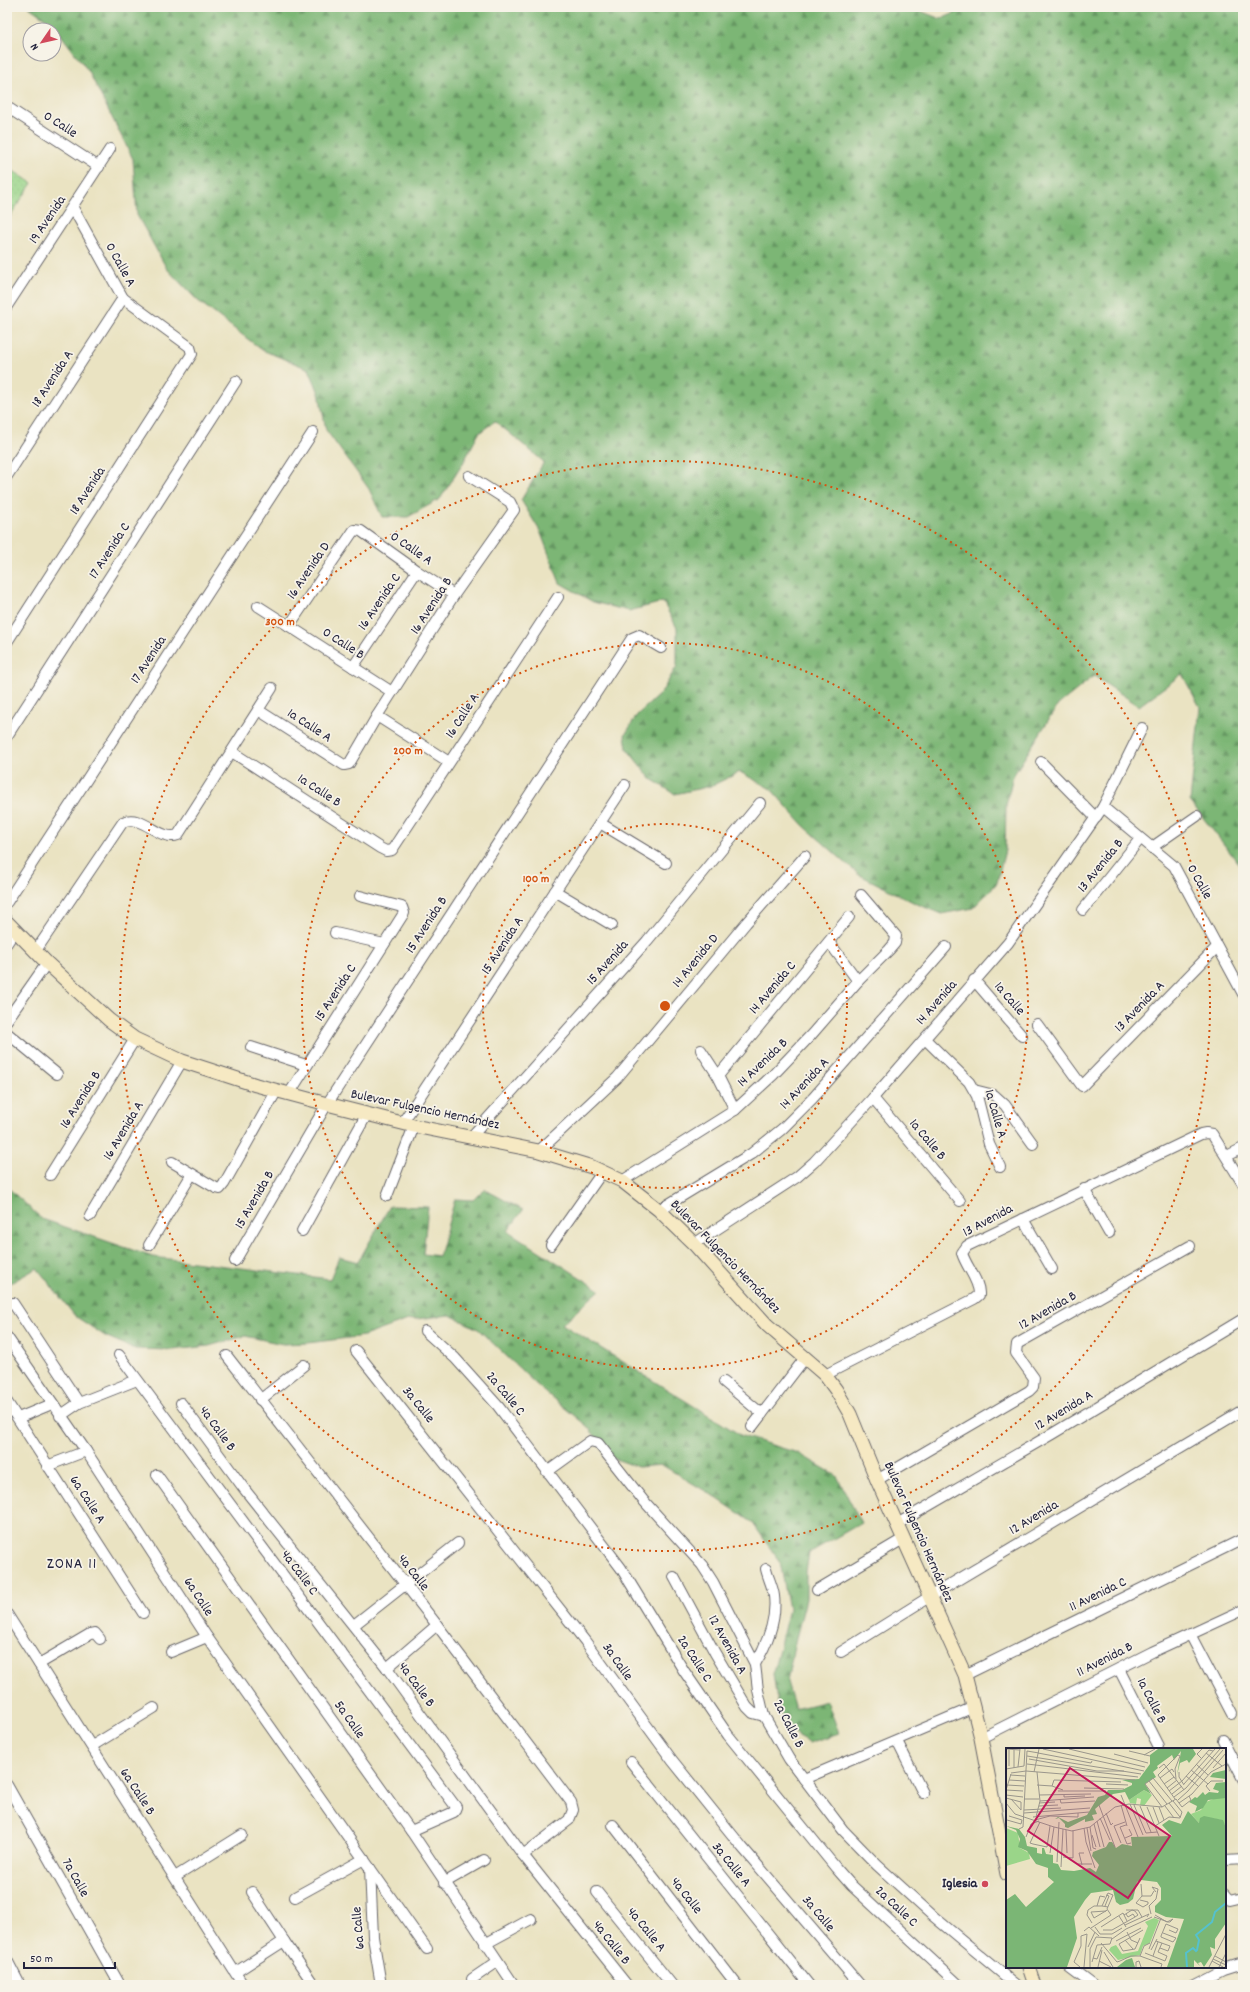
<svg xmlns="http://www.w3.org/2000/svg" width="1250" height="1992" font-family="Dekko,sans-serif">
	<style>
		.grass { fill: url(#grass-dots); stroke: #5e7c62 }
		.forest { fill: url(#forest-firs); stroke: #4e6c58 }
		.lines { fill: none; stroke-linecap: round; stroke-linejoin: round }
		.street-casing { stroke: #68666a; stroke-width: 12 }
		.secondary-casing { stroke: #68666a; stroke-width: 15 }
		.street { stroke: #fff; stroke-width: 10 }
		.secondary { stroke: #f6e9c3; stroke-width: 13 }
		.ring { fill: none; stroke: #d45411; stroke-width: 2; stroke-dasharray: 2 4 }
		.poi-dot { fill: #d1495b; stroke: #f7f3e8; stroke-width: 1.5 }
		.labels { text-anchor: middle; dominant-baseline: central; stroke-width: 3.5; stroke-linejoin: round; paint-order: stroke }
		.street-label { font-size: 14px; fill: #22223b; stroke: #f7f3e8 }
		.poi-label { font-size: 14px; font-weight: bold; fill: #22223b; stroke: #f7f3e8; text-anchor: end }
		.quarter-label { font-size: 16px; letter-spacing: 1px; fill: #22223b; stroke: #f7f3e8 }
		.inset-river { fill: none; stroke: #55c1ce; stroke-width: 2 }
		.inset-road { fill: none; stroke: #9a968c; stroke-width: 1 }
		.view { fill: #c2185b; fill-opacity: 0.15; stroke: #c2185b; stroke-width: 2 }
		.inset-edge { fill: none; stroke: #22223b; stroke-width: 2 }
		.centre { fill: #d45411; stroke: #f7f3e8; stroke-width: 2 }
		.ring-label { font-size: 12px; text-anchor: middle; font-weight: bold; fill: #d45411; stroke: #f7f3e8; stroke-width: 3.5; stroke-linejoin: round; paint-order: stroke }
	</style>
	<defs>
		<pattern id="grass-dots" width="8" height="8" patternUnits="userSpaceOnUse"><rect width="8" height="8" fill="#9ad589"/><path d="M2 2h.1M6 6h.1" fill="none" stroke="#84b777" stroke-width="1.8" stroke-linecap="round"/></pattern>
		<pattern id="forest-firs" width="22" height="20" patternUnits="userSpaceOnUse"><rect width="22" height="20" fill="#7bb675"/><path d="M5 1l3.5 6h-7zM16 11l3.5 6h-7z" fill="#649461"/></pattern>
	</defs>
	<rect width="100%" height="100%" fill="#f7f3e8"/>
	<filter id="ink" filterUnits="userSpaceOnUse"><feTurbulence type="fractalNoise" baseFrequency=".025" numOctaves="2"/><feDisplacementMap in="SourceGraphic" scale="8" xChannelSelector="R" yChannelSelector="G"/><feConvolveMatrix kernelMatrix="1 2 1 2 8 2 1 2 1" color-interpolation-filters="sRGB"/></filter>
	<filter id="wash" filterUnits="userSpaceOnUse"><feTurbulence type="fractalNoise" baseFrequency=".012" numOctaves="4" result="noise"/><feDisplacementMap in="SourceGraphic" scale="16" xChannelSelector="R" yChannelSelector="G"/><feGaussianBlur stdDeviation="0.9" result="paint"/><feColorMatrix in="noise" values="0 0 0 0 0 0 0 0 0 0 0 0 0 0 0 0 0 1.4 0 .05"/><feComposite in="paint" operator="in"/></filter>
	<g filter="url(#wash)">
		<rect width="100%" height="100%" fill="#eae3c2"/>
		<polygon class="grass" points="7,167 32,183 7,221"/>
		<g class="forest">
			<polygon points="29,7 910,7 941,19 969,7 1243,7 1243,869 1190,801 1200,707 1182,674 1139,706 1094,676 1058,705 1013,776 1006,805 1005,850 997,883 973,908 941,914 915,903 858,874 803,825 771,789 740,772 711,786 675,794 651,779 627,749 625,735 637,715 661,693 677,666 677,628 663,602 629,611 593,602 560,583 540,531 521,500 544,462 495,421 479,433 462,465 440,499 408,517 382,517 369,489 326,430 319,393 309,369 262,350 197,300 167,269 137,215 133,159 89,72 52,23"/>
			<polygon points="7,1187 42,1219 153,1257 330,1279 339,1257 358,1262 390,1206 428,1207 423,1254 439,1256 455,1199 473,1200 484,1189 523,1210 508,1231 600,1290 562,1324 742,1436 798,1453 837,1476 861,1523 809,1553 806,1572 806,1599 794,1646 787,1682 795,1709 827,1701 839,1733 809,1743 798,1737 778,1709 773,1673 789,1609 780,1562 752,1522 712,1495 662,1465 638,1467 613,1458 587,1426 539,1387 478,1329 450,1315 408,1320 364,1336 308,1343 283,1344 245,1336 209,1346 173,1350 135,1349 105,1336 75,1316 37,1268 7,1285"/>
		</g>
	</g>
	<g filter="url(#ink)">
		<g class="lines">
			<g class="street-casing">
				<g id="street">
					<polyline points="7,107 99,167"/>
					<polyline points="7,306 110,149"/>
					<polyline points="7,476 123,298"/>
					<polyline points="258,606 392,692"/>
					<polyline points="289,626 354,530 361,531 417,571 454,595"/>
					<polyline points="7,642 192,354 190,347 123,298 73,208"/>
					<polyline points="353,667 417,571"/>
					<polyline points="258,710 344,765 349,764 377,716 454,595 514,510 510,502 469,476"/>
					<polyline points="377,716 449,762"/>
					<polyline points="7,736 236,381"/>
					<polyline points="232,752 380,848 386,851 392,850 558,597"/>
					<polyline points="1041,762 1096,818"/>
					<polyline points="1103,807 1174,866 1243,994"/>
					<polyline points="600,823 666,863"/>
					<polyline points="1151,848 1197,816"/>
					<polyline points="555,891 612,925"/>
					<polyline points="7,902 313,432"/>
					<polyline points="1083,910 1140,839"/>
					<polyline points="335,933 384,944"/>
					<polyline points="829,942 858,981"/>
					<polyline points="7,943 15,931"/>
					<path d="M35,952L123,822C142,813 160,842 178,835L272,688"/>
					<polyline points="974,980 1022,1036"/>
					<polyline points="7,1020 47,963"/>
					<polyline points="1037,1024 1082,1086 1217,947"/>
					<polyline points="7,1033 57,1074"/>
					<polyline points="925,1039 969,1082 977,1096 989,1144 1000,1167"/>
					<polyline points="251,1047 306,1065"/>
					<polyline points="701,1050 718,1076 735,1110"/>
					<polyline points="718,1076 849,917"/>
					<polyline points="974,1090 994,1095 1005,1105 1033,1144"/>
					<polyline points="289,1094 404,913 402,907 360,896"/>
					<polyline points="873,1098 960,1201"/>
					<polyline points="403,1122 625,785"/>
					<polyline points="471,1137 647,941 760,803"/>
					<polyline points="539,1151 617,1078 746,923 805,856"/>
					<polyline points="1227,1156 1243,1148"/>
					<polyline points="172,1162 216,1188 220,1189 224,1184 277,1090"/>
					<polyline points="50,1175 135,1039"/>
					<polyline points="622,1181 735,1110 773,1075 812,1034 858,981 889,950 895,943 896,936 861,895"/>
					<polyline points="1084,1189 1109,1233"/>
					<polyline points="387,1196 414,1126"/>
					<polyline points="659,1210 751,1154 782,1129 813,1098 946,947"/>
					<polyline points="90,1216 182,1061"/>
					<polyline points="1023,1219 1052,1269"/>
					<polyline points="302,1231 367,1114"/>
					<polyline points="694,1244 797,1177 814,1162 873,1098 1008,943 1103,807 1142,728"/>
					<polyline points="149,1245 192,1174"/>
					<polyline points="551,1245 603,1171"/>
					<polyline points="235,1261 327,1104 632,638 639,635 661,648"/>
					<polyline points="13,1303 79,1403"/>
					<polyline points="425,1331 455,1358 498,1406 621,1568 684,1671 728,1735 836,1868 851,1885 959,1985"/>
					<polyline points="7,1337 86,1451 207,1637 427,1949"/>
					<polyline points="356,1351 585,1641 672,1760 742,1847 860,1985"/>
					<polyline points="119,1355 456,1807 454,1812 411,1831"/>
					<polyline points="227,1356 437,1625 571,1802 573,1810 569,1820 523,1855"/>
					<path d="M825,1375L974,1299L979,1295C980,1281 966,1267 962,1253L967,1246L1201,1134L1206,1133L1212,1134L1243,1184"/>
					<polyline points="724,1382 762,1414"/>
					<polyline points="260,1400 304,1365"/>
					<polyline points="7,1402 143,1613"/>
					<polyline points="181,1403 245,1490 387,1668 523,1855 627,1985"/>
					<polyline points="60,1416 79,1403 137,1380"/>
					<polyline points="18,1418 52,1404"/>
					<polyline points="752,1427 805,1358"/>
					<polyline points="47,1466 86,1451"/>
					<polyline points="547,1472 590,1441 598,1443 643,1500 702,1565 713,1582 755,1664 758,1690 764,1716 789,1759 843,1830 877,1865 933,1916 1016,1985"/>
					<polyline points="157,1475 411,1831 514,1985"/>
					<polyline points="877,1480 1029,1391 1033,1387 1034,1378 1016,1353 1017,1344 1190,1246"/>
					<polyline points="897,1524 1052,1434 1243,1319"/>
					<polyline points="674,1577 715,1653 747,1707 753,1713 764,1716"/>
					<polyline points="817,1590 903,1539"/>
					<polyline points="7,1614 243,1985"/>
					<polyline points="354,1625 458,1543"/>
					<polyline points="1190,1634 1232,1714"/>
					<polyline points="171,1652 207,1637"/>
					<polyline points="841,1652 929,1597 1243,1410"/>
					<polyline points="39,1664 90,1634 95,1633 100,1639"/>
					<path d="M755,1664C767,1644 777,1620 774,1596C773,1587 768,1578 766,1569"/>
					<polyline points="387,1668 437,1625"/>
					<polyline points="1119,1669 1158,1746"/>
					<polyline points="965,1675 1243,1539"/>
					<polyline points="981,1738 1152,1652 1243,1610"/>
					<polyline points="1223,1740 1243,1779"/>
					<polyline points="897,1741 923,1793"/>
					<polyline points="92,1746 154,1708"/>
					<polyline points="631,1762 809,1985"/>
					<polyline points="804,1779 974,1707"/>
					<polyline points="7,1785 120,1985"/>
					<polyline points="613,1825 737,1985"/>
					<polyline points="1225,1861 1243,1860"/>
					<polyline points="370,1868 373,1937 381,1985"/>
					<polyline points="175,1877 242,1835"/>
					<polyline points="444,1883 484,1860"/>
					<polyline points="597,1892 672,1985"/>
					<polyline points="1225,1894 1230,1900 1243,1897"/>
					<polyline points="295,1897 364,1859"/>
					<polyline points="284,1941 314,1985"/>
					<polyline points="485,1944 531,1919"/>
					<polyline points="7,1960 20,1985"/>
					<polyline points="1069,1967 1093,1985"/>
					<polyline points="236,1972 284,1941 252,1892"/>
					<polyline points="472,1979 497,1962"/>
					<polyline points="1193,1985 1224,1969 1243,1963"/>
				</g>
			</g>
			<g class="secondary-casing">
				<g id="secondary">
					<polyline points="7,922 47,963 109,1020 135,1039 182,1061 256,1085 327,1104 414,1126 539,1151 592,1167 622,1181 659,1210 694,1244 767,1325 825,1375 836,1390 850,1414 877,1480 965,1675 981,1738 1007,1874"/>
					<polyline points="1029,1967 1035,1985"/>
				</g>
			</g>
			<use href="#street" class="street"/>
			<use href="#secondary" class="secondary"/>
		</g>
	</g>
	<g class="ring">
		<circle cx="665" cy="1006" r="182"/>
		<circle cx="665" cy="1006" r="363"/>
		<circle cx="665" cy="1006" r="545"/>
	</g>
	<circle class="poi-dot" cx="985" cy="1884" r="4"/>
	<g class="labels">
		<g class="street-label">
			<text transform="translate(60 125) rotate(33)">0 Calle</text>
			<text transform="translate(48 220) rotate(-56)">19 Avenida</text>
			<text transform="translate(120 265) rotate(61)">0 Calle A</text>
			<text transform="translate(53 379) rotate(-57)">18 Avenida A</text>
			<text transform="translate(88 491) rotate(-57)">18 Avenida</text>
			<text transform="translate(411 549) rotate(35)">0 Calle A</text>
			<text transform="translate(110 551) rotate(-57)">17 Avenida C</text>
			<text transform="translate(309 571) rotate(-56)">16 Avenida D</text>
			<text transform="translate(380 602) rotate(-56)">16 Avenida C</text>
			<text transform="translate(432 606) rotate(-57)">16 Avenida B</text>
			<text transform="translate(343 644) rotate(33)">0 Calle B</text>
			<text transform="translate(149 660) rotate(-57)">17 Avenida</text>
			<text transform="translate(463 716) rotate(-57)">16 Calle A</text>
			<text transform="translate(309 726) rotate(33)">1a Calle A</text>
			<text transform="translate(319 791) rotate(33)">1a Calle B</text>
			<text transform="translate(1101 866) rotate(-51)">13 Avenida B</text>
			<text transform="translate(1199 882) rotate(61)">0 Calle</text>
			<text transform="translate(427 925) rotate(-57)">15 Avenida B</text>
			<text transform="translate(503 946) rotate(-57)">15 Avenida A</text>
			<text transform="translate(696 961) rotate(-51)">14 Avenida D</text>
			<text transform="translate(608 963) rotate(-48)">15 Avenida</text>
			<text transform="translate(773 988) rotate(-50)">14 Avenida C</text>
			<text transform="translate(336 993) rotate(-57)">15 Avenida C</text>
			<text transform="translate(1009 999) rotate(49)">1a Calle</text>
			<text transform="translate(937 1003) rotate(-49)">14 Avenida</text>
			<text transform="translate(1140 1007) rotate(-46)">13 Avenida A</text>
			<text transform="translate(763 1063) rotate(-44)">14 Avenida B</text>
			<text transform="translate(805 1084) rotate(-47)">14 Avenida A</text>
			<text transform="translate(81 1100) rotate(-58)">16 Avenida B</text>
			<text transform="translate(425 1110) rotate(12)">Bulevar Fulgencio Hernández</text>
			<text transform="translate(995 1114) rotate(74)">1a Calle A</text>
			<text transform="translate(124 1131) rotate(-59)">16 Avenida A</text>
			<text transform="translate(927 1140) rotate(50)">1a Calle B</text>
			<text transform="translate(255 1200) rotate(-60)">15 Avenida B</text>
			<text transform="translate(988 1221) rotate(-28)">13 Avenida</text>
			<text transform="translate(725 1257) rotate(46)">Bulevar Fulgencio Hernández</text>
			<text transform="translate(1048 1311) rotate(-30)">12 Avenida B</text>
			<text transform="translate(505 1394) rotate(50)">2a Calle C</text>
			<text transform="translate(418 1405) rotate(51)">3a Calle</text>
			<text transform="translate(1064 1411) rotate(-31)">12 Avenida A</text>
			<text transform="translate(217 1429) rotate(54)">4a Calle B</text>
			<text transform="translate(87 1500) rotate(57)">6a Calle A</text>
			<text transform="translate(1034 1518) rotate(-31)">12 Avenida</text>
			<text transform="translate(918 1532) rotate(66)">Bulevar Fulgencio Hernández</text>
			<text transform="translate(299 1573) rotate(53)">4a Calle C</text>
			<text transform="translate(413 1573) rotate(52)">4a Calle</text>
			<text transform="translate(1098 1595) rotate(-26)">11 Avenida C</text>
			<text transform="translate(198 1597) rotate(57)">6a Calle</text>
			<text transform="translate(727 1645) rotate(61)">12 Avenida A</text>
			<text transform="translate(694 1659) rotate(57)">2a Calle C</text>
			<text transform="translate(1105 1660) rotate(-27)">11 Avenida B</text>
			<text transform="translate(617 1662) rotate(55)">3a Calle</text>
			<text transform="translate(416 1685) rotate(54)">4a Calle B</text>
			<text transform="translate(1151 1701) rotate(63)">1a Calle B</text>
			<text transform="translate(349 1720) rotate(55)">5a Calle</text>
			<text transform="translate(788 1724) rotate(63)">2a Calle B</text>
			<text transform="translate(137 1792) rotate(57)">6a Calle B</text>
			<text transform="translate(731 1865) rotate(51)">3a Calle A</text>
			<text transform="translate(75 1878) rotate(61)">7a Calle</text>
			<text transform="translate(686 1896) rotate(52)">4a Calle</text>
			<text transform="translate(896 1907) rotate(43)">2a Calle C</text>
			<text transform="translate(818 1914) rotate(50)">3a Calle</text>
			<text transform="translate(359 1928) rotate(-95)">6a Calle</text>
			<text transform="translate(646 1930) rotate(51)">4a Calle A</text>
			<text transform="translate(611 1943) rotate(52)">4a Calle B</text>
		</g>
		<g class="poi-label">
			<text x="977" y="1884">Iglesia</text>
		</g>
		<g class="quarter-label">
			<text x="72" y="1564">ZONA 11</text>
		</g>
	</g>
	<g transform="translate(1006 1748)">
		<rect width="220" height="220" fill="#eae3c2"/>
		<path d="M138,42L146,47L138,58L134,57L135,51L131,50L130,56L124,55L123,52ZM212,49L220,50V93L217,92L219,77L215,72L205,70L193,75L185,66L195,62L200,54ZM0,80L12,85L14,100L23,105L24,111L0,118ZM148,170L153,172L144,195L137,198L134,207L112,212L103,202L105,199L110,197L116,206L132,203L142,178L139,174Z" fill="#9ad589"/>
		<path d="M152,1H187L190,6L183,15L181,12L174,15L171,27L175,3L168,12L166,7L151,18L152,20L147,24L150,29L139,36L145,46L138,42L123,52L119,44L107,46L89,61L91,66L86,67L88,72L79,74V71L62,80L59,79V76L53,70L49,71L52,69L62,74L81,67L92,49L99,47L102,42H116L126,37V35L116,32L133,31L144,16V7ZM220,22V31L204,29L207,25ZM220,34V50L202,52L197,60L189,64L191,58L183,54L189,49L191,50L197,44L199,47L203,44L212,45L213,43L207,41L210,35ZM182,63L193,75L194,70L198,68L217,72L219,77L220,175L209,191V201L204,199L206,207L198,219L195,214L192,215L194,218L188,212V219H161L178,171L160,169L149,164V158L155,152V140L151,134L135,132L131,134L127,151L122,155L114,157L110,154L107,142L85,145L79,152L68,169L71,190L61,219H0V152L9,146L20,159L48,134L42,129V120L30,116L21,103L12,99L14,91L10,82L0,78L13,81L19,89L21,98L31,100V105L36,106V100H38L40,106L47,107V115L52,116L55,122L68,123L84,120L90,124L93,117L86,108L87,104L100,99L103,94H106L110,100L116,96L126,98L125,89L166,88L156,77L163,72L175,76ZM126,210L129,219H111L120,212Z" fill="#7bb675"/>
		<path class="inset-river" d="M181,219L180,205L187,200L190,203L191,202L193,192L190,187L206,174L209,164L220,155"/>
		<path class="inset-road" d="M0,1L14,2M37,1L138,23M63,1L139,19M123,3L144,8M32,5L85,15L86,13M200,5L216,18M108,6L142,15M138,7L149,1M21,8L135,26M195,10L191,6L196,1M23,11L91,23H118M21,16L132,29M190,16L202,27M3,18V2M12,19L14,1M8,20V2M153,20L158,16L178,42M207,20L220,5M0,21L18,18L19,1M185,22L202,36M28,24L33,1M173,24V29L178,37M5,25L20,23L129,32M4,27L19,28M180,28L192,38M154,30L166,21L168,24M3,32L19,33M143,33L161,56M100,36L122,37M158,36L168,29M178,36L209,1M1,37L18,38M31,37L46,38L57,42M46,38L48,32L115,34M78,40L118,41M161,40L171,32M0,42L5,26M0,42L17,43M52,43H100M163,43L176,33L203,2L207,3M204,43L200,38L205,33H217M166,46L176,38M0,47L17,49M33,47L85,46M58,47V49L79,48M115,47L132,89M168,49L180,40L214,1M0,50L15,54V62L5,51M18,51H33M54,51L55,55L89,53M169,51L152,27L172,7L174,8L169,21L170,31M170,51L176,59L185,52L183,48M172,52L182,43L217,2M34,53L88,49M0,55L9,66L48,79L66,83L84,79L109,59L123,56L156,59L170,51M33,55L49,54M163,55L174,69M173,55L186,46L205,24L220,16M124,56L137,87M93,57L109,99M115,57L121,78M128,57L140,85L151,84M33,58L52,57M134,58L145,84M159,58L168,70M141,59L153,88M147,59L153,75M153,59L158,72M156,59L139,36L147,30L166,53M18,62L55,60M18,65L84,60M100,65L105,77L107,75M27,69L83,64M30,69L34,53L31,24M94,70L104,92M1,72L15,76L16,72L3,68M29,72L44,68L72,69V65M91,73L98,99M34,74L24,95L27,96L41,99L44,78M88,76L94,99M120,77L114,79L121,96L125,95M149,78L163,69L174,70L176,64L167,53M84,79L87,100L90,101M78,80L80,94L89,120M81,80L85,103M13,81L17,79L21,3L33,5M60,82L61,105M86,87L90,99M20,89L25,76L33,73M119,90L126,87L123,81M115,95L108,78L119,74M44,105L48,79M57,109L67,110V82M51,114L53,74M72,116H86M76,117L73,105H78M55,119L57,81M135,136L136,148H145L148,143M134,152L142,154V156L137,159L130,155L136,148M91,158L94,148L99,149M99,158L103,148L100,147M120,162H132L136,169M100,163L85,164L88,170L98,164L100,163L101,162M120,166L122,169L127,166L129,169M145,166L143,158L150,151L152,141L146,139L150,144M113,168L120,179M148,169L162,174H164L167,171L161,174L149,167M86,175L81,167L82,162L88,158H96M119,177L143,166L141,169M89,179L94,186H106L116,180M95,179L117,165L118,167M85,180L105,167L101,161L107,147L102,145L96,158L102,159M97,182H106L129,169L132,167L129,163L126,162L118,167L121,173M78,183L83,179L93,188M121,184L125,192L132,195M157,185L170,190L167,194L155,189V188L160,176L172,181L170,185L163,182M134,190L129,201L117,203L113,196L137,182M106,191L120,181L146,169M119,192L127,201M110,193L135,180M150,193L164,198L162,203L154,200M95,195L111,214L114,213M82,199L89,184M143,201L155,170M145,202L151,191M98,204L107,219M139,205L159,213L161,208L152,204L156,195M134,208L138,198L144,195M147,208L152,194M209,208L220,214M87,210L91,211L96,199M207,211L220,217M93,213L105,219M114,213L125,208H134L156,216L155,219M206,213L217,219M86,214L91,197L104,196L106,190M74,219L68,214L75,198V188L81,186M78,219L81,186M84,219V201L90,189L106,190M92,219L96,202M130,219V214L133,213L135,219M203,219L220,186M213,219L220,205"/>
		<path class="view" d="M64,20L164,88L122,150L22,83Z"/>
		<rect width="220" height="220" class="inset-edge"/>
	</g>
	<circle cx="665" cy="1006" r="6" class="centre"/>
	<g class="ring-label">
		<text x="280" y="625">300 m</text>
		<text x="408" y="754">200 m</text>
		<text x="536" y="882">100 m</text>
	</g>
	<rect width="1250" height="1992" fill="none" stroke="#f7f3e8" stroke-width="24"/>
	<g transform="translate(42 42) rotate(236)"><circle r="19" fill="#f7f3e8" stroke="#a29fa3"/>
	<path d="M0-3L7 15L0 10L-7 15Z" fill="#d1495b"/>
	<text y="-6" font-size="11" font-weight="bold" text-anchor="middle" fill="#22223b">N</text>
	</g>
	<path d="M24 1962v6h91v-6" fill="none" stroke="#22223b" stroke-width="2"/>
	<text x="30" y="1962" font-size="12" fill="#22223b" stroke="#f7f3e8" stroke-width="3" paint-order="stroke">50 m</text>
</svg>
